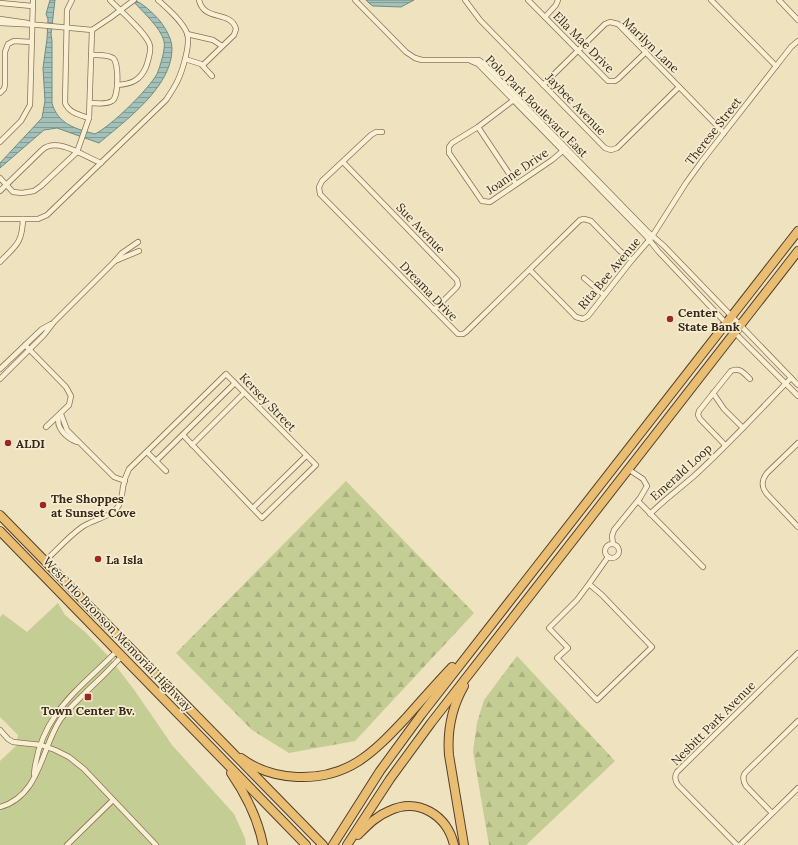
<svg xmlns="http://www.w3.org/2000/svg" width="798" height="845" font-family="Lora,serif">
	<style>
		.grass { fill: #c4cd93 }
		.forest { fill: url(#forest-firs) }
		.water { fill: url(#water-rules); stroke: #6a8e86 }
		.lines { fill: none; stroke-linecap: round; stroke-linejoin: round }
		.minor-casing { stroke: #887357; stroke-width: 6 }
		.trunk-casing { stroke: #55402c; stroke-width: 10 }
		.minor { stroke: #f9efd3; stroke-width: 4.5 }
		.trunk { stroke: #eabe72; stroke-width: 8 }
		.poi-dot { fill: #982926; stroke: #f6eccf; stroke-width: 1.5 }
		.labels { text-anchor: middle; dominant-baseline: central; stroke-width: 3.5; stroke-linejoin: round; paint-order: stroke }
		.street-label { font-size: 12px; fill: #372a1c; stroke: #f6eccf }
		.poi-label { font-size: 12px; font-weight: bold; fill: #372a1c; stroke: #f6eccf; text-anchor: start }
	</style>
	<defs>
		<pattern id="forest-firs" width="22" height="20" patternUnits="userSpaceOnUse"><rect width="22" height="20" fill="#c4cd93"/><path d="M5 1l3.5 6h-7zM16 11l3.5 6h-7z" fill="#a9b07e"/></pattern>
		<pattern id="water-rules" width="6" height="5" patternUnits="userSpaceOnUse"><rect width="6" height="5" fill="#a3c0b9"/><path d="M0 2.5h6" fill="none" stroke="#869c96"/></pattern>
	</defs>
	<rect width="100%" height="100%" fill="#efe2bf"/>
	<polygon class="grass" points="58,603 65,615 84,631 109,657 135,691 172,745 234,814 245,838 246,845 0,845 0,761 16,746 18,735 0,717 0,617 3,614 27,632"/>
	<g class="forest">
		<polygon points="346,481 474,613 355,741 289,753 252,730 176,653"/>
		<polygon points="517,656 615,761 526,845 489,845 473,751 477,723 484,700"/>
	</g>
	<g class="water">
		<path d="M50,0H55L51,34L52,41V103C58,125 77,129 95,134C111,126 148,90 157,74C160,67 166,48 164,41C161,28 141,10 132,0C140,0 155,15 160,21C166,29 172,39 172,49C172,87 125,121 99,143L57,128L44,130L0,168V163L42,118L45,101L43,68L47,39L48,19L46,14Z"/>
		<polygon points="366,0 414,0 401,7 373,6 370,4"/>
	</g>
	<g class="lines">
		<g class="minor-casing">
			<g id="minor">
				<path d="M72,0L67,10L65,103C69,113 80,115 89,118"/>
				<path d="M110,0C119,10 148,34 150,46C151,53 148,61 146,67C140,81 131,84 117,85"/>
				<path d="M199,0C204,22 231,10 236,29L234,35L203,65"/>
				<polyline points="355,0 406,52 415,58 422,60 479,60 484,64 648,232 664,246 798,385"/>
				<polyline points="465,0 480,20 605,148 611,150 617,148 679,87"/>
				<polyline points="528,0 608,81 615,81 618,79 646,52"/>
				<polyline points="711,0 776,66"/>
				<polyline points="779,0 798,20"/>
				<polyline points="0,3 32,6"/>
				<polyline points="545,17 556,5 558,0"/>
				<polyline points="0,19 28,23"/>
				<polyline points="0,23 39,25 92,30 110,18 134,0"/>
				<polyline points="187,34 213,40 222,46"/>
				<polyline points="185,59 201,64 212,76"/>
				<polyline points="471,61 478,64 482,68 647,237 658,251 741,339 798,396"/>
				<polyline points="543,85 605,24 610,22 618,24 724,133"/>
				<polyline points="0,93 4,89 5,85 5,52 8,44 14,41 31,42"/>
				<polyline points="515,99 478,127 452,143 449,147 449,153 482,201 490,202 552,160 565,149"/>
				<path d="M90,103C97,103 106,105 112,101C119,97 119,63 113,58C107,54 98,55 91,55"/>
				<polyline points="478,127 516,184"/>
				<polyline points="382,132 376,132 371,135 322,181 319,187 320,194 458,334 463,334 466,332 580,220 584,219 591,221 620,251 632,260"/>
				<polyline points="0,142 21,121 30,105 33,0"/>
				<polyline points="343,162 457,280 458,285 456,288 434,310"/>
				<polyline points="0,178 13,192 22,193 34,191 41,186 77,152 89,118 92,30"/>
				<path d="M0,191L42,150C57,136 85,157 101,163"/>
				<path d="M0,219H38L47,215L166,100C170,94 174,88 177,82C182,72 191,44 187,33C182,21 168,9 158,0"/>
				<polyline points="115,261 139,251"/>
				<path d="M0,262C16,245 22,244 23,219"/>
				<polyline points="530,270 576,317 583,319 588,316 632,260 651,238 686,183 702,161 791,47 798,41"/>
				<polyline points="584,278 604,295"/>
				<polyline points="25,345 66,387 71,396 69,405 46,427"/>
				<polyline points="0,369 42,329 51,324"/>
				<polyline points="0,379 44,335 54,322 115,261 122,253 138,242"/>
				<polyline points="713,393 724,409 743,428"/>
				<polyline points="61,414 67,430 114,477 125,481"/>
				<path d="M59,416C55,428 67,438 77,442"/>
				<path d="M798,443L767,473C761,481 761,487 767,494L798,527"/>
				<polyline points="192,445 244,393"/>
				<path d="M725,445L700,419L698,415L699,411L731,371C740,367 744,373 750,379"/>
				<polyline points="147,452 166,471"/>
				<polyline points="156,461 235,383"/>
				<polyline points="638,501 703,567"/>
				<polyline points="253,508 306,456"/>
				<path d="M650,514C664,500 679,489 694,476C728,445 759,411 791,378"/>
				<circle cx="612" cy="551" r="7"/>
				<polyline points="613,544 612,536 614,530 640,498 647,486 643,479 628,469"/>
				<path d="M45,561C57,550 68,537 82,527C92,520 110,517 117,508C122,502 122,494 123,487C124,481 126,475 129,469L226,374L316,465L262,518L183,435"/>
				<polyline points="589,584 577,600 549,628 568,648 557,658 597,700 652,647 602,595 589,584 608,557"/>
				<polyline points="0,730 8,739 13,742 41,745 55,750 69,757 84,769 156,845"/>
				<path d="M34,774C40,715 78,690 117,651"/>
				<path d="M0,807C40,796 41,749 60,720C67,710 77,701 85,693C98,681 110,669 122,656"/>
				<path d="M772,813L746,786C743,781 742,776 746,772L798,721"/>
				<polyline points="67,845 113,800"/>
				<path d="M737,845L678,785C675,781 674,777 677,772L798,653"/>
				<polyline points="740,845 798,788"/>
			</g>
		</g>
		<g class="trunk-casing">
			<g id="trunk">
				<polyline points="0,515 323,845"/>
				<polyline points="0,531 306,845"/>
				<path d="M464,686C452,707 447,730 449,755L464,845"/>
				<path d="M241,758C257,770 277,776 297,777C348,779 373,753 405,719C421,701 436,684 452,667"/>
				<path d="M231,773C246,795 258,818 263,845"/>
				<path d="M358,835C367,826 376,816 389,811C418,797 447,815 454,845"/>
				<polyline points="333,845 380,771 421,715 798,231"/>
				<polyline points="347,845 390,779 431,723 798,251"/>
			</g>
		</g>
		<use href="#minor" class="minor"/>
		<use href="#trunk" class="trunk"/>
	</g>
	<g class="poi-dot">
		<circle cx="670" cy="319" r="4"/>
		<circle cx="8" cy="443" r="4"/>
		<circle cx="43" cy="505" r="4"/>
		<circle cx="98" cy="559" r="4"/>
		<rect x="84" y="693" width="8" height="8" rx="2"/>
	</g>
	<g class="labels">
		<g class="street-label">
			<text transform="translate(584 42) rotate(45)">Ella Mae Drive</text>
			<text transform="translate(651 45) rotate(44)">Marilyn Lane</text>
			<text transform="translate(576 104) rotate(46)">Jaybee Avenue</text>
			<text transform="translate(537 106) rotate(45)">Polo Park Boulevard East</text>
			<text transform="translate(713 131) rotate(-52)">Therese Street</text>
			<text transform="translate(517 171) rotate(-34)">Joanne Drive</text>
			<text transform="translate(421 228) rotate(46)">Sue Avenue</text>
			<text transform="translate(609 273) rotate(-50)">Rita Bee Avenue</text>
			<text transform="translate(429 291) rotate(46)">Dreama Drive</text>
			<text transform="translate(268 402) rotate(46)">Kersey Street</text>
			<text transform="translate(681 472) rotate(-42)">Emerald Loop</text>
			<text transform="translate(118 634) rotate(46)">West Irlo Bronson Memorial Highway</text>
			<text transform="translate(713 723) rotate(-45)">Nesbitt Park Avenue</text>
		</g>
		<g class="poi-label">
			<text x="678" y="312">Center<tspan x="678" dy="14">State Bank</tspan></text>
			<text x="16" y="443">ALDI</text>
			<text x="51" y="498">The Shoppes<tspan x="51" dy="14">at Sunset Cove</tspan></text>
			<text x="106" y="559">La Isla</text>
			<text x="88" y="710" text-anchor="middle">Town Center Bv.</text>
		</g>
	</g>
</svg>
